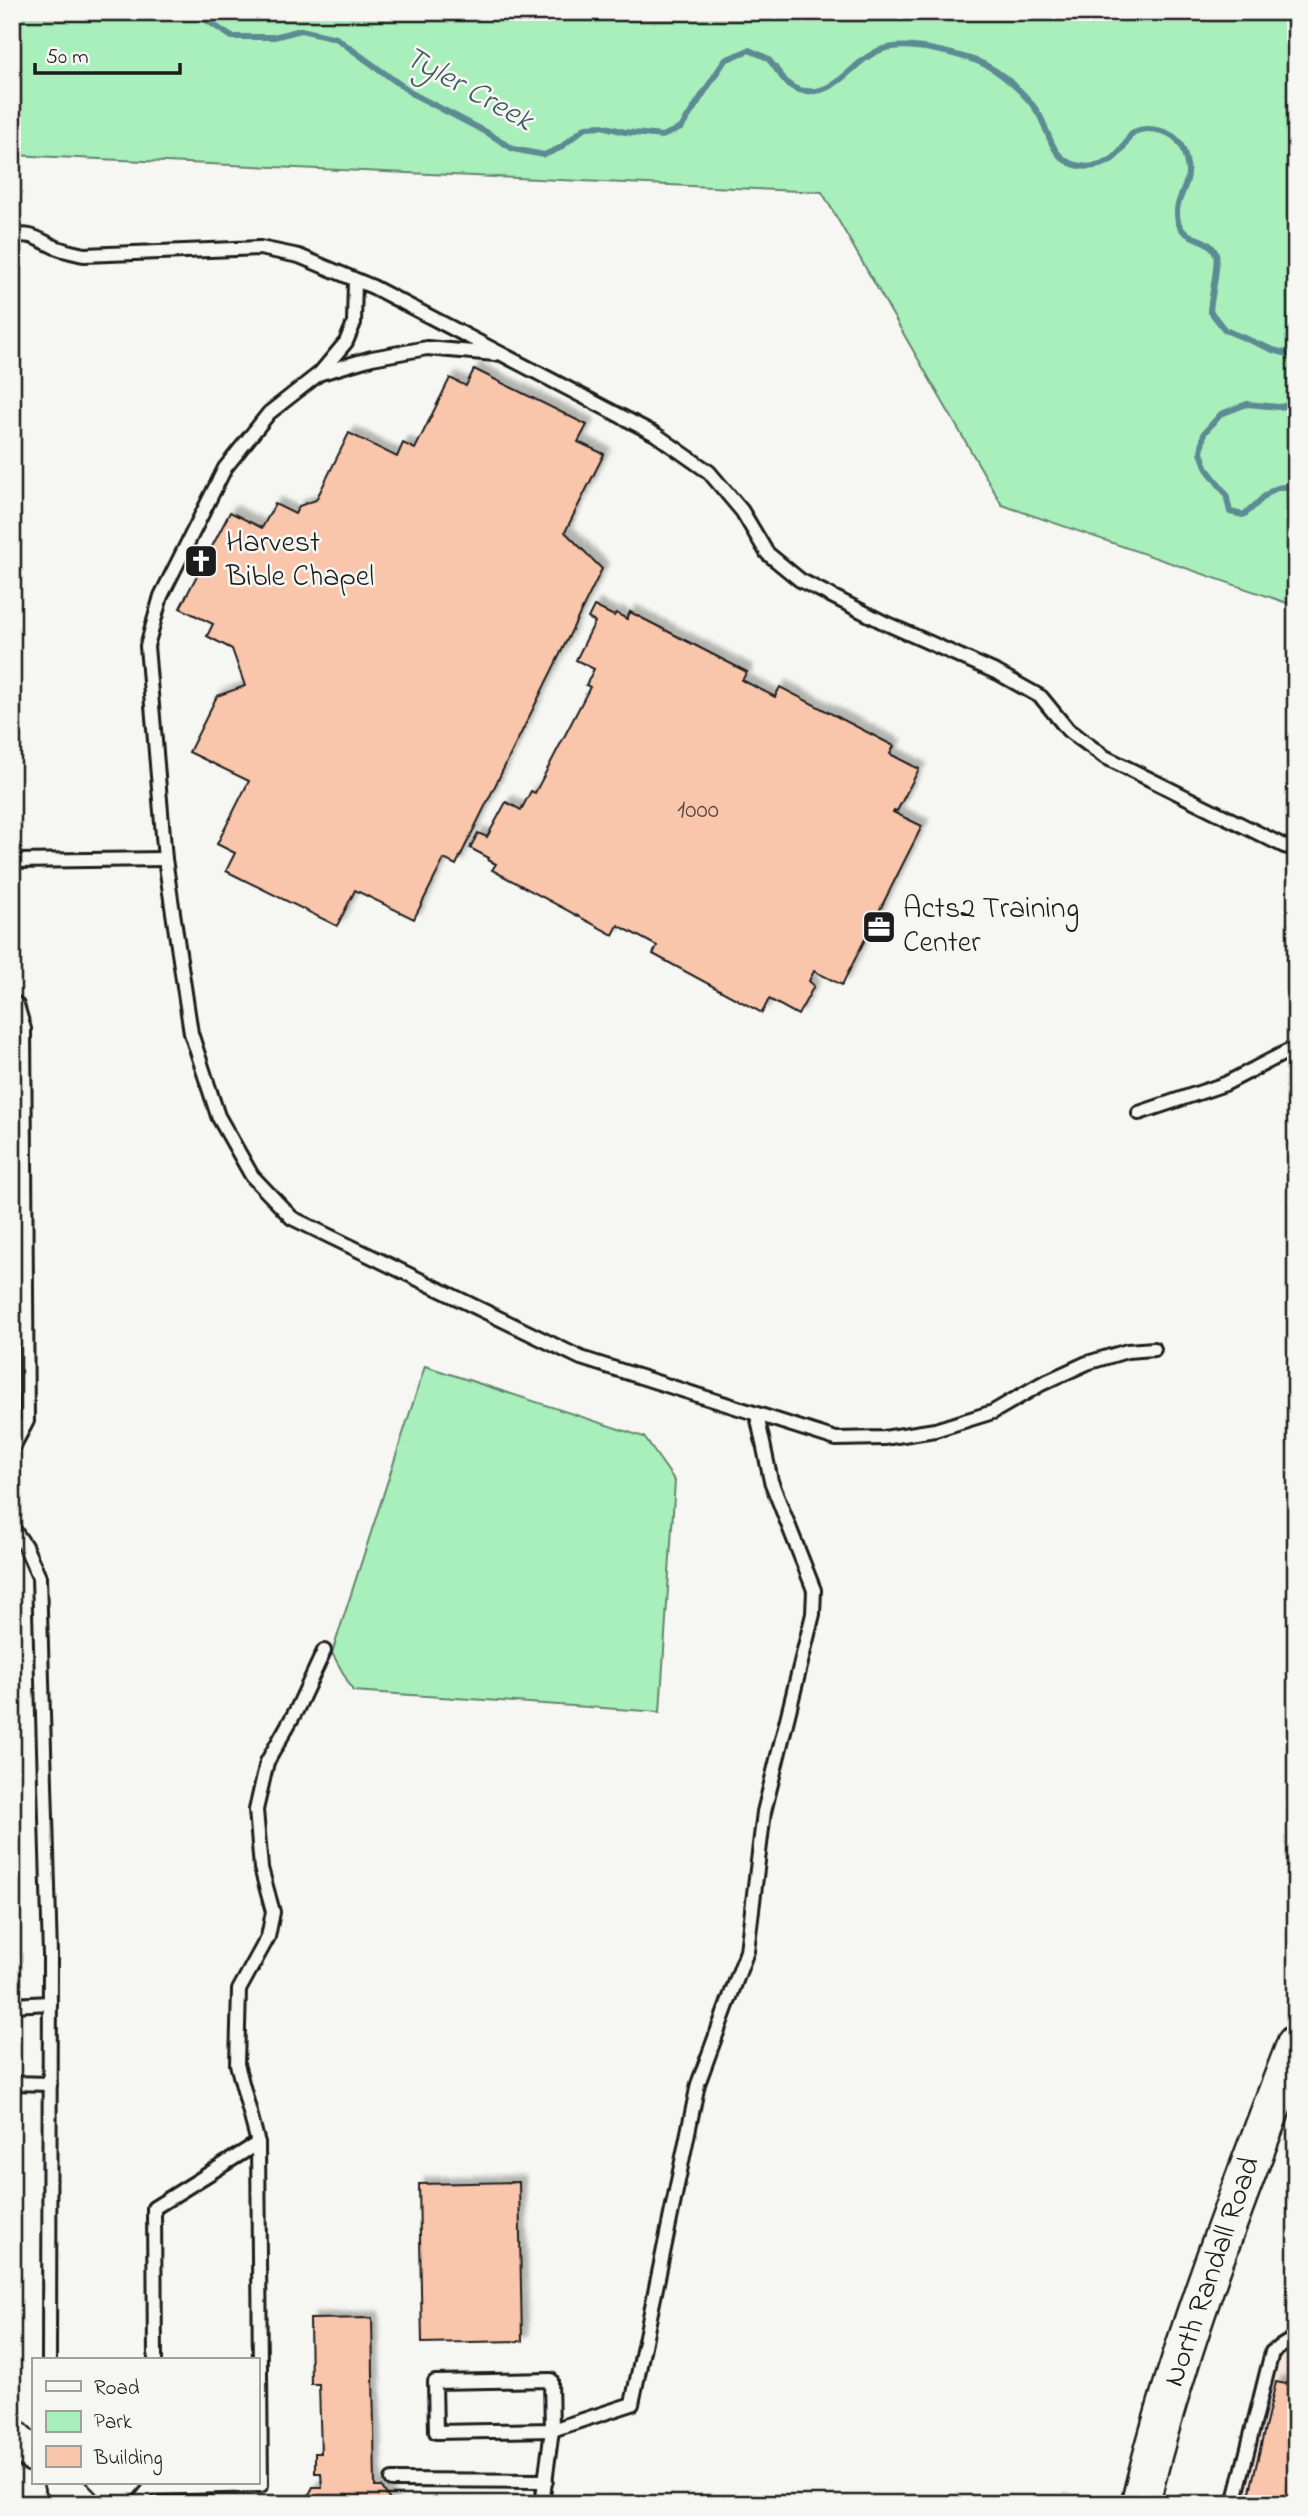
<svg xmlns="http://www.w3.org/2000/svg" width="1308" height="2516" font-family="'Indie Flower',sans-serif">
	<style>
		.built { fill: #f7e8dd }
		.green { fill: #a8efbb; stroke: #62866c; stroke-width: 2 }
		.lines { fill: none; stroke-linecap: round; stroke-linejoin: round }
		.stream { stroke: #5c8b93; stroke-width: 6 }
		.building { fill: #fac6ab; stroke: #1c1c1c; stroke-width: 2; filter: url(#shadow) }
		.lane-casing { stroke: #1c1c1c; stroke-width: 18 }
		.secondary-casing { stroke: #1c1c1c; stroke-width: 38 }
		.primary-casing { stroke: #1c1c1c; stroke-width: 42 }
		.lane { stroke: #f6f6f2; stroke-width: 12 }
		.secondary { stroke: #f6f6f2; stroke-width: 33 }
		.primary { stroke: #f6f6f2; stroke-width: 37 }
		.labels { text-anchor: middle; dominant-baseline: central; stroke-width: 5; stroke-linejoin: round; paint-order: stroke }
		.number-label { font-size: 26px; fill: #544640 }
		.poi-label { font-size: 30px; fill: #1c1c1c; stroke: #f6f6f2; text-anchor: start }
		.street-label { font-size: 30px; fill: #1c1c1c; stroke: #f6f6f2 }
		.water-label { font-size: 32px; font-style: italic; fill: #415d62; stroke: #f6f6f2 }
	</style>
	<defs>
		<filter id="shadow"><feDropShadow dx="6" dy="-6" stdDeviation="2" flood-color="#0004"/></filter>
	</defs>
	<rect width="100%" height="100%" fill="#f6f6f2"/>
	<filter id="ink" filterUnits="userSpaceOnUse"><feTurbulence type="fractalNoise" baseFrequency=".0143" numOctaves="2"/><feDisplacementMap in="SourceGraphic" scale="14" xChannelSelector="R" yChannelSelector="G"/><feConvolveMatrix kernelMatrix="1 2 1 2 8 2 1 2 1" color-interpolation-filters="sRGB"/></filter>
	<g filter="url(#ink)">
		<polygon class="built" points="1296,2304 1296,2504 1232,2504"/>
		<g class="green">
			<polygon points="12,12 1296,12 1296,606 1002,505 822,192 12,155"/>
			<polygon points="425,1366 644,1437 675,1481 660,1712 353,1691 332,1653"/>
		</g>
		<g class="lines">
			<g class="stream">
				<path d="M194,12L232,37H274L301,30L336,38L413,94L488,133L513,149L544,155L560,148L586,127L602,126L625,132L662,136L681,128L725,60L749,50C755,53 763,55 768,59C781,72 785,90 806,91C840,94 854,58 883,49C909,41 952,53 977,61C1000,70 1028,95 1040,116C1050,135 1052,159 1076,165C1093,170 1112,164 1122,149C1127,143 1128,136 1134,132C1148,125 1174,131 1181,145C1184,151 1187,164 1188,171C1189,185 1177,198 1177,211C1176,245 1208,232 1216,254C1219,264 1211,297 1210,311L1225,330L1273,350L1296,356"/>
				<path d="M1296,404L1279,407L1247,404L1221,414L1204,433L1201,453L1207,469L1226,494L1230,512L1243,515C1260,505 1271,479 1296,489"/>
			</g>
		</g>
		<g class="building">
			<polygon points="474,369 587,425 578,442 604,454 565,532 602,569 456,865 444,859 414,919 355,890 337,926 226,871 235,853 217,844 249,781 189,752 217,696 245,686 232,649 207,636 213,624 180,608 230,512 262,528 275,504 295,514 299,506 316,500 349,433 397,457 403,443 415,449 450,378 466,386"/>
			<polygon points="594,606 614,616 616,613 627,619 630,612 747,672 742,680 775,697 780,687 894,746 890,754 919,769 897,811 894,810 893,812 922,826 842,985 814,971 809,981 814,986 798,1015 769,999 762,1013 653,954 657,946 618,925 613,935 492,870 496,864 488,860 489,858 470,848 478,833 487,837 506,802 521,810 531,791 535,793 590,687 586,685 594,669 576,660 595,622 588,618"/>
			<polygon points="519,2182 522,2341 422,2343 419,2184"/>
			<polygon points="372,2318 375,2487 382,2487 392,2504 304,2504 313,2487 322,2487 321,2473 315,2473 315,2453 321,2453 319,2384 311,2384 310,2319"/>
			<polygon points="1276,2382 1296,2386 1296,2504 1247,2504"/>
		</g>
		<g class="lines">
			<g class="lane-casing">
				<g id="lane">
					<path d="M12,238C28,230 41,241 55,247C64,251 75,253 84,255L260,248L299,256L373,287L655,434L709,472L742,511L767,553L800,580L885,623L998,673L1041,697L1068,730L1105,757L1284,846L1296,849"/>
					<polyline points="355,280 354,323 346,342 320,373 269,413 225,468 161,596 147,646 165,859 191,1033 218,1116 252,1176 292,1218 581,1358 836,1439 884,1438 935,1430 993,1412 1041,1384 1087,1363 1127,1351 1154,1349"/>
					<polyline points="321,373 372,358 427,348 495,354"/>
					<polyline points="12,861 165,859"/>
					<polyline points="12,1001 17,1005 24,1029 27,1421 12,1449"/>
					<polyline points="1139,1113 1225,1084 1296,1047"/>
					<polyline points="12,1527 25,1546 39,1577 50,1955 49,2360"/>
					<polyline points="12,2005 50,2003"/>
					<polyline points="12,2083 50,2084"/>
					<polyline points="258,2143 237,2064 239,1990 268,1937 273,1912 261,1868 256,1810 267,1762 297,1709 324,1651"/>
					<polygon points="551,2380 552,2430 436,2432 435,2382"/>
					<polyline points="392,2480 546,2481"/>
					<polyline points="150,2488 261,2485 258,2143 154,2208 155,2360"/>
					<polyline points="137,2504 150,2488 150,2483"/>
					<polyline points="542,2504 552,2430 632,2404 698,2084 747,1951 764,1812 813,1614 814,1590 771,1481 757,1415"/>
					<polyline points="1234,2504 1272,2352 1296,2337"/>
				</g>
			</g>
			<g class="secondary-casing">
				<g id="secondary">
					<polyline points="12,2435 33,2455"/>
					<polyline points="61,2483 82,2504"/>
				</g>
			</g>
			<g class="primary-casing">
				<path id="primary" d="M1140,2504C1178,2346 1238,2195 1296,2044"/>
			</g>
			<use href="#lane" class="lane"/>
			<use href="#secondary" class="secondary"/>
			<use href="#primary" class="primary"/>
		</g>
	</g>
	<defs>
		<g id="church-square" transform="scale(1.75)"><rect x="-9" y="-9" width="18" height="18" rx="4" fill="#1c1c1c" stroke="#f6f6f2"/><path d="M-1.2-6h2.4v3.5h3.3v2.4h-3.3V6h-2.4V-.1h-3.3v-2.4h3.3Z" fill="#fff"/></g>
		<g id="office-square" transform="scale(1.75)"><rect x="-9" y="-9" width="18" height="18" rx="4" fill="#1c1c1c" stroke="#f6f6f2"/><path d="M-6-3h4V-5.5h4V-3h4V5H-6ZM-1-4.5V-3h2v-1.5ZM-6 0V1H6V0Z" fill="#fff"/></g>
	</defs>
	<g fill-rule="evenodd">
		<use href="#church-square" x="201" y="561"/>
		<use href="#office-square" x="879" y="927"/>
	</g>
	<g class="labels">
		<g class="number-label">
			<text x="698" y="811">1000</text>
		</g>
		<g class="poi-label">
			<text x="226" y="544">Harvest<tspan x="226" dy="34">Bible Chapel</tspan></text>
			<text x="903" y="910">Acts2 Training<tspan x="903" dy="34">Center</tspan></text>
		</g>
		<g class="street-label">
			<text transform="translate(1213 2272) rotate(-71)">North Randall Road</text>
		</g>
		<g class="water-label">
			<text transform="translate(468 90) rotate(29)">Tyler Creek</text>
		</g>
	</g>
	<rect width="1308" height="2516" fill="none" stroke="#f6f6f2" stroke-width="42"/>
	<rect x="21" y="21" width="1266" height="2474" fill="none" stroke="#1c1c1c" stroke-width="2.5" filter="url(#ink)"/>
	<rect x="32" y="2358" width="228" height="126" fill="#f6f6f2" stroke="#9f9f9c" stroke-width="2"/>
	<rect x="46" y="2381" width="35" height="10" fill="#f6f6f2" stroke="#9f9f9c" stroke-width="2"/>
	<text x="94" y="2394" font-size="21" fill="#1c1c1c">Road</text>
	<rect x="46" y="2411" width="35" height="21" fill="#a8efbb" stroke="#9f9f9c" stroke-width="2"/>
	<text x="94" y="2428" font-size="21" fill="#1c1c1c">Park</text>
	<rect x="46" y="2446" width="35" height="21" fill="#fac6ab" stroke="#9f9f9c" stroke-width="2"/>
	<text x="94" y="2464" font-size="21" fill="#1c1c1c">Building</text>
	<path d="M35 63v10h145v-10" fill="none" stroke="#1c1c1c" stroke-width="3.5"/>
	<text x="46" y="63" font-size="21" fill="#1c1c1c" stroke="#f6f6f2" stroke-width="5" paint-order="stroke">50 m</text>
</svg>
